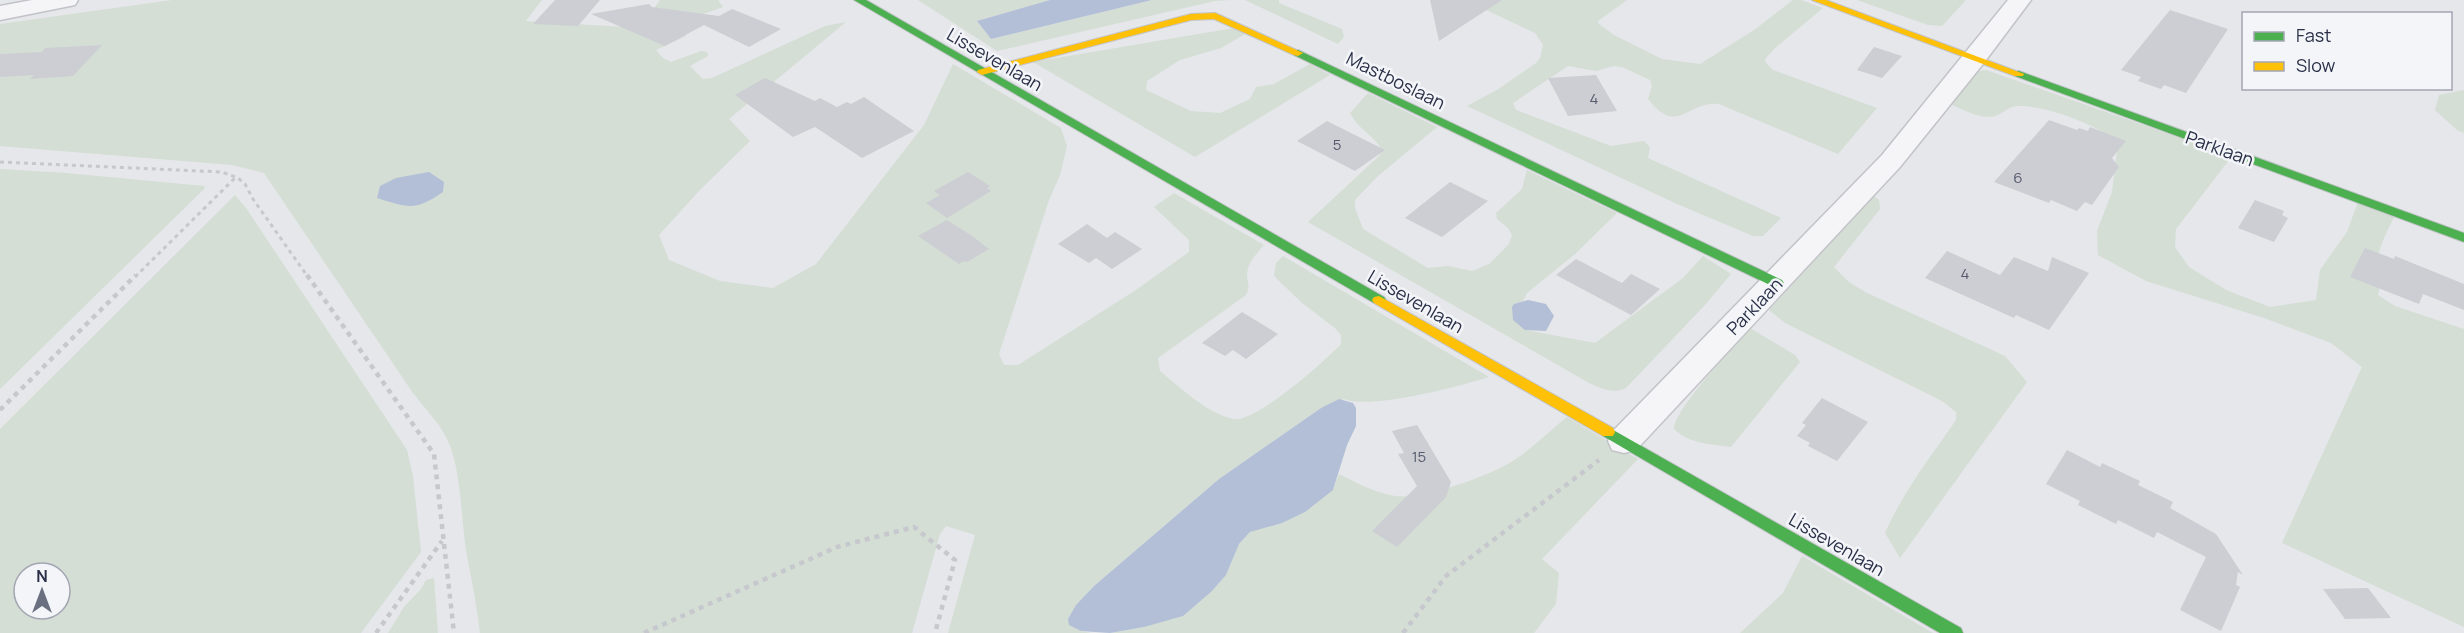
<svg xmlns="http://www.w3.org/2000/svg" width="2464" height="633" font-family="Manrope,sans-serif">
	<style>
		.green { fill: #d4ded5; fill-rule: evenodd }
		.water { fill: #b2bfd7 }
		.building { fill: #ccced3 }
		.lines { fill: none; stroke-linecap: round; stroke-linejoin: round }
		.street-casing { stroke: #c2c3c8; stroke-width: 3 }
		.fast-casing { stroke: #c2c3c8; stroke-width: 2 }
		.slow-casing { stroke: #c2c3c8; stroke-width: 2 }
		.path-far1 { stroke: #c6c8cd; stroke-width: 3; stroke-dasharray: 4 4; stroke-linecap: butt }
		.path { stroke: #c6c8cd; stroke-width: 4.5; stroke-dasharray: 5 5; stroke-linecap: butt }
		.street { fill: #f5f5f7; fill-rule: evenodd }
		.fast { fill: #4caf50; fill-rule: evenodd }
		.slow { fill: #ffc107; fill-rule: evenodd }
		.labels { text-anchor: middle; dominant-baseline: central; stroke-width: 5; stroke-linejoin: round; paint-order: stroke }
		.number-label { font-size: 15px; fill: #54596c }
		.street-label { font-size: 18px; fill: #293047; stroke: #f4f5f9 }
	</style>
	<rect width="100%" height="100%" fill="#e5e7ea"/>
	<g class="green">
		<path d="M172,0H542L526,21L640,28L660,0H718L723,7L681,22L680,27L686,36L656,50L663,58L671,62L701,51L707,52L708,56L690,66L703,79L712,78L825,26L846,22L729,119L750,141L699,191L659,235L669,260L720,281L773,288L816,264L924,125L953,64L1061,128L1067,146L1060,175L1049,200L999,354L1004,365H1018L1136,290L1189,252V240L1154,207L1174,193L1264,245C1256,255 1247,262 1247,276C1248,284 1250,287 1246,295L1158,358L1160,371C1181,388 1205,412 1233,419C1255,424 1326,360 1341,344V335L1336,329L1301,302L1274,276L1276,263L1283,256L1489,377C1461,386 1370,410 1344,399L1321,408L1219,479L1094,586L1076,605L1081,631L1091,633H948L975,535L946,526L940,534L912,633H480C477,607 472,581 467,556C461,523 462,477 450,446C443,426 426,410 413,393L264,173L232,165L0,146V24Z"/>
		<polygon points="918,0 1050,0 977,21 991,39 1152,0 1231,0 1215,1 997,51"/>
		<polygon points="1245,0 1279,0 1279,3 1342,29 1344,37 1338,44"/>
		<path d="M1465,0H1627L1598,21L1599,24L1614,35L1662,59L1700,64L1754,30L1793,0H1801L1823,8L1775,48L1765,59L1766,63L1773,70L1877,108L1838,154L1719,104C1686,101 1678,137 1648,99L1652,86L1650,80L1622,67L1614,66L1596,71L1568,66L1513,103L1516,110L1611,146L1644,141L1650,147L1648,158L1781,218L1763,236H1753L1677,204L1467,106L1497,90L1536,63L1540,58L1543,45L1535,33Z"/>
		<polygon points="1857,0 1966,0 1942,26 1928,25"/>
		<polygon points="1234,28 1245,34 1221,48 1180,60 1147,81 1146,90 1191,111 1220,113 1250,99 1256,87 1274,84 1310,64 1330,75 1195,157 1033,62"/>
		<path d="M1986,70L2232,156L2176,229L2175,247L2189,267L2226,290L2270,307L2316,300L2320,270L2347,232L2358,202L2395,215C2388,230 2377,249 2377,266C2377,277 2382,284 2378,295L2395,306L2464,329V627L2282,543L2362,367L2331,343L2264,318L2146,281L2098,255L2097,231L2112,192L2118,144C2101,125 2046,106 2020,106C2008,105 2005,113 1995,116C1981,120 1962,109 1950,104L1975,72Z"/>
		<polygon points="2464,90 2464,133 2457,130 2435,110 2439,95"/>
		<path d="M1368,93L1437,127L1378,176L1355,200V208L1363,229L1428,268L1448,266L1472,271L1489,264L1509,244L1512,235L1508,228L1497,219L1496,213L1522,189L1527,170L1617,213L1575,254L1527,293L1523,301L1514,304L1525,330L1595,343L1683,278L1703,256L1731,274L1704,306L1626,388C1615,394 1602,389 1591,384L1308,222L1380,155L1381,148C1370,132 1360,131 1350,113Z"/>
		<polygon points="0,169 66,173 204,186 205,188 0,389"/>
		<path d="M235,195L246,208L407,450L413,476L421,552L361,633H0V429ZM24,573H60V609H24Z"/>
		<path d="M1874,196L1879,200L1880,209L1834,267L1849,282L1865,292L2005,356L2027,382L1900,558L1885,533C1903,492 1931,456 1956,420V412L1942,401L1785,323L1769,310Z"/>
		<path d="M1750,328L1795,355L1800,362L1731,447C1710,444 1690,444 1674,429C1675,408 1734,347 1750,328Z"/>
		<path d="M1567,417L1638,459L1542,559L1559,573L1556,604L1534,633H1110L1144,627L1212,591L1226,575L1239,544L1250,532L1333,490L1339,474C1357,483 1375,493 1395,496C1423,500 1489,476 1513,461C1532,449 1549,431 1567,417Z"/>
		<polygon points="1802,556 1933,633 1740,633 1783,593"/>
		<polygon points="434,578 438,633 388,633 404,607 421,589 426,580"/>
	</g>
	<g class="water">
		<polygon points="1050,0 1152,0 991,39 977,21"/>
		<path d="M429,172L444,182L443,192C415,211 409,208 377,198L380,186L396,178Z"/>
		<polygon points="1528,300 1546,304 1554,316 1546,331 1525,330 1513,320 1512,307 1514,304"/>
		<polygon points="1339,399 1353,403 1356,408 1356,426 1347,445 1333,490 1305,512 1282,523 1250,532 1239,544 1226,575 1212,591 1183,616 1144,627 1110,633 1081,631 1069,625 1068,619 1076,605 1094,586 1219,479 1321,408"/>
	</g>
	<g class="building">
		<polygon points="555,0 600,0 578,26 533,24"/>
		<polygon points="1430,0 1502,0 1439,41"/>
		<polygon points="649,4 652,7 719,16 732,9 781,29 749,47 704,25 665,46 591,14"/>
		<polygon points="2170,10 2228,29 2186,93 2164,85 2161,89 2138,81 2141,77 2121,70"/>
		<polygon points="102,45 73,76 30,79 34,75 0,77 0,54 42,52 45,48"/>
		<polygon points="1874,47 1902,56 1882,78 1857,70"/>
		<polygon points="1596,75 1617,111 1568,116 1548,78"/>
		<polygon points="765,78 815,101 820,98 837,107 847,102 851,104 864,97 914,131 862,158 815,127 793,137 735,95"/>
		<polygon points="2049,120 2077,130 2079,128 2088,131 2090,127 2126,141 2112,158 2119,167 2092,205 2085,202 2077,211 2051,200 2049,203 1994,182"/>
		<polygon points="1327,121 1385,150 1355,171 1297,141"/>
		<polygon points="968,172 990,186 987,188 991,191 947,218 926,203 940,195 934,191"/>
		<polygon points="1450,182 1488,201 1442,237 1405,218"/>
		<polygon points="2255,200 2284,211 2282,215 2288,218 2274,242 2238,228"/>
		<polygon points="947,220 972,236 989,249 967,262 964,261 959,264 918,236"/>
		<polygon points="1087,224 1107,238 1115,232 1142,249 1112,269 1096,258 1089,263 1058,244"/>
		<polygon points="2365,248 2394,259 2395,256 2464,284 2464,310 2423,294 2419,304 2350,277"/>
		<polygon points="1947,251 2000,275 2014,257 2048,271 2052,257 2089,273 2049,330 2016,315 2014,318 1925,278"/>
		<polygon points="1576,259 1622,283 1631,274 1660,289 1631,315 1556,275"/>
		<polygon points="1242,312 1278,334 1246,359 1233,350 1225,356 1202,343"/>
		<polygon points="1822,398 1868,422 1837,461 1808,446 1810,443 1797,436 1806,425 1802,423"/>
		<polygon points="1417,425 1451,482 1446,497 1397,547 1372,531 1417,486 1398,454 1404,453 1392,431"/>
		<polygon points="2067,450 2100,467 2102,463 2140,481 2138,485 2173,502 2170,508 2216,534 2243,575 2238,572 2236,585 2240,587 2221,631 2180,610 2206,557 2157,532 2154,538 2118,520 2116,524 2078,505 2080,501 2046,484"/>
		<polygon points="2368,588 2391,618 2345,619 2323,589"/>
	</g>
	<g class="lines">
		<g class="street-casing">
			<g id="street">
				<polygon points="32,0 78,0 75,5 0,20 0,6"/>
				<polygon points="2008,0 2031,0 1983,64 1900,167 1636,450 1624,453 1612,450 1608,441 1612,432 1882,155"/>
			</g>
		</g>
		<g class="fast-casing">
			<g id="fast">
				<polygon points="854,0 866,0 1384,297 1386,300 1384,303 1374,303"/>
				<polygon points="1298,50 1782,280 1784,283 1782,286 1772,286 1294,55 1294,51"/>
				<polygon points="2019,71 2464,233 2464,242 2015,76 2015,72"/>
				<polygon points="1608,427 1961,628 1963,633 1940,633 1603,436 1601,432 1603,428"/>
			</g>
		</g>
		<g class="slow-casing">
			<g id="slow">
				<polygon points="1812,0 1826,0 2024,74 2023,76 2015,76"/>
				<polygon points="1215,13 1303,53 1298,56 1294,55 1214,19 1191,20 982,75 977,72 978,70 1191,14"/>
				<polygon points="1379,296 1613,428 1615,432 1613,436 1603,436 1374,303 1372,300 1374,297"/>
			</g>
		</g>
		<g class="path-far1">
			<polyline points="0,162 222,172 238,178 245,184 253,199 308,277"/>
			<polyline points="135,277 237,176"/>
		</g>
		<g class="path">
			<polyline points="307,275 434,454 454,633"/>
			<polyline points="0,410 136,275"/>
			<polyline points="376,633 442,541"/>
			<polyline points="644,633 837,547 914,527 955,560 935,633"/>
			<polyline points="1403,633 1446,576 1599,460"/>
		</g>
		<use href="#street" class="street"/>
		<use href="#fast" class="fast"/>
		<use href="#slow" class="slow"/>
	</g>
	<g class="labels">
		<g class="number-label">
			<text x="1594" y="98">4</text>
			<text x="1337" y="144">5</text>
			<text x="2018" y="177">6</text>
			<text x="1965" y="273">4</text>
			<text x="1419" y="456">15</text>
		</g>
		<g class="street-label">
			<text transform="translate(995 59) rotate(30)">Lissevenlaan</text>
			<text transform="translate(1396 80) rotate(26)">Mastboslaan</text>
			<text transform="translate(2220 148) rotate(20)">Parklaan</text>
			<text transform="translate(1416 301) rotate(30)">Lissevenlaan</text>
			<text transform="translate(1754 306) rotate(-46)">Parklaan</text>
			<text transform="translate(1837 544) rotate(30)">Lissevenlaan</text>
		</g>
	</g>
	<rect x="2242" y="12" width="210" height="78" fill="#f4f5f9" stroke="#a3a6b2" stroke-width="1.5"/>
	<rect x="2254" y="32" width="30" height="9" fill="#4caf50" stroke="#a3a6b2" stroke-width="1.5"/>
	<text x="2296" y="42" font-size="18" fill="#293047">Fast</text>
	<rect x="2254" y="62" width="30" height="9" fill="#ffc107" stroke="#a3a6b2" stroke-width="1.5"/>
	<text x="2296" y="72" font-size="18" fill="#293047">Slow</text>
	<g transform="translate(42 591)"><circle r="28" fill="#f4f5f9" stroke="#a3a6b2" stroke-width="1.5"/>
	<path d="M0-4.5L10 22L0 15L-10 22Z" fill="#6b7080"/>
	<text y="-9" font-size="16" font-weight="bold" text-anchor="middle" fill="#293047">N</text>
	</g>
</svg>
